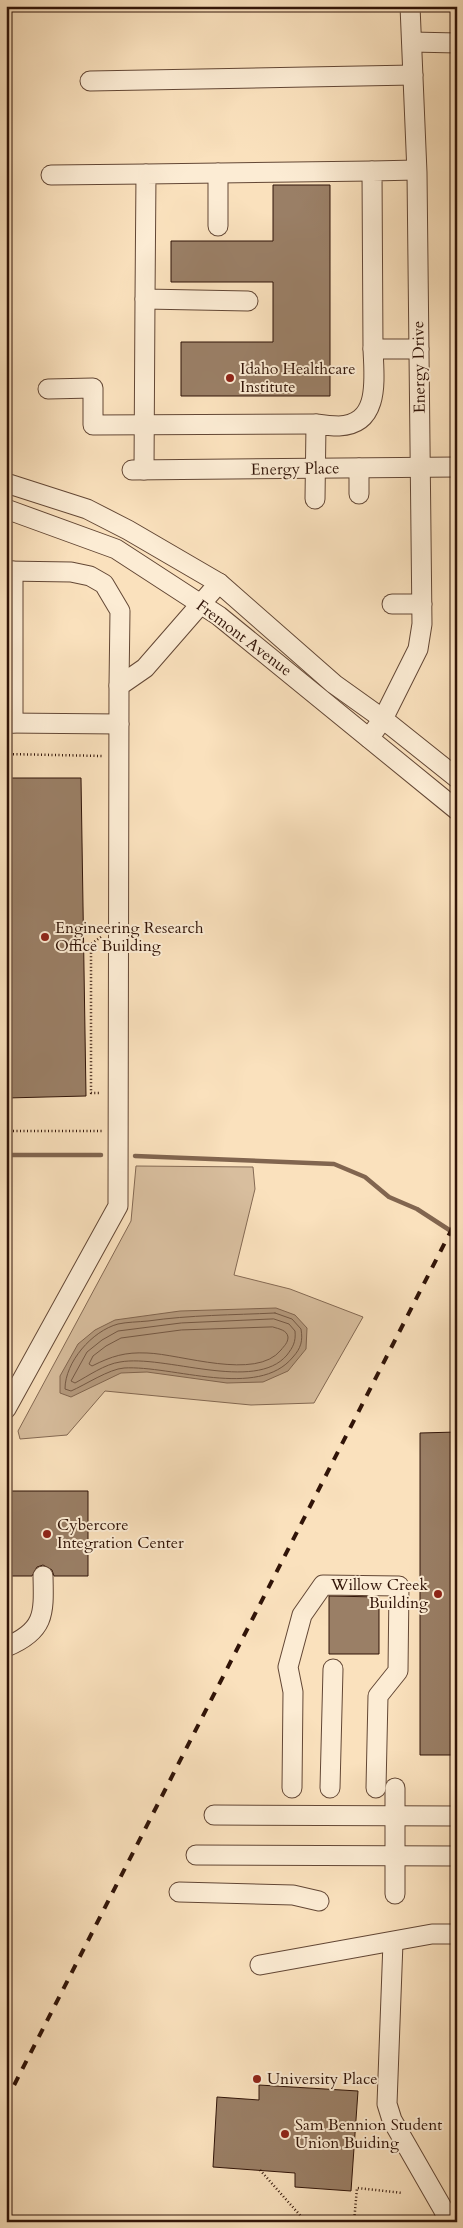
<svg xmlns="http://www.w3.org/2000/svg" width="463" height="2228" font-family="Cardo,serif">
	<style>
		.green { fill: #d8be9e; stroke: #846953 }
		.water { fill: #b69b7f; stroke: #81654f }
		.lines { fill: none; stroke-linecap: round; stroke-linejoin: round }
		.shore { stroke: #745844; stroke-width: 1 }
		.stream { stroke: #81654f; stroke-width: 4.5 }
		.building { fill: #9a7f66; stroke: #311408 }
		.minor-casing { stroke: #634735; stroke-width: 21 }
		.path { stroke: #311408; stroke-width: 2.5; stroke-dasharray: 1 2.5; stroke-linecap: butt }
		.minor { stroke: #fcecd4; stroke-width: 19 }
		.rail { stroke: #311408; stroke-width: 4; stroke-dasharray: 9 9; stroke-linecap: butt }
		.poi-dot { fill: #8f2418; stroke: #fcecd4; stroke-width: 2 }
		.labels { text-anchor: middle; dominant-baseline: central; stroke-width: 4; stroke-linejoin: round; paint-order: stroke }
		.street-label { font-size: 16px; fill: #311408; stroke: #fcecd4 }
		.poi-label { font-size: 16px; fill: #311408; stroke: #fcecd4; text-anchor: start }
	</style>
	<rect width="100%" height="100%" fill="#fae1bd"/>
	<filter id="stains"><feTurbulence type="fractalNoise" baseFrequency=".004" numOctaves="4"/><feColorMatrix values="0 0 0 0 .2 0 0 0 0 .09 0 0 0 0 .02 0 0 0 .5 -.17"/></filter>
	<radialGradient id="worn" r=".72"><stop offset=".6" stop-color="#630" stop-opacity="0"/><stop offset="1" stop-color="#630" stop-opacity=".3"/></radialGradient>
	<polygon class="green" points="136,1166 253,1167 255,1189 234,1275 290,1289 363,1317 314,1403 251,1405 105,1391 67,1435 20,1439 18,1431 131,1221"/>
	<polygon class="water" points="276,1308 295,1315 307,1328 306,1349 288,1371 263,1382 227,1383 147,1372 121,1373 71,1397 60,1393 60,1376 78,1344 95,1330 115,1320 180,1311"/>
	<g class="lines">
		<g class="shore">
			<path d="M275,1313L292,1319L301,1329C303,1341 301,1348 293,1357C258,1400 172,1365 124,1368C109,1369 85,1385 71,1391L65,1389C65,1362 92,1331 118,1324C127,1322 138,1322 148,1321C190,1315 233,1315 275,1313Z"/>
			<path d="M274,1319L289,1324L295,1331C296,1342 293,1347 287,1355C255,1393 164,1354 120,1362C105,1364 88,1376 75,1383L71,1381L87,1352L102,1340L118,1331L181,1323Z"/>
			<path d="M273,1327C279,1329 287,1330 288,1337C288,1343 284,1346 281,1350C256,1381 181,1354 147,1353C125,1352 112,1356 92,1366L89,1364L93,1356L106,1346L121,1338L181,1330Z"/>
		</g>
		<g class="stream">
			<polyline points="6,1155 101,1155"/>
			<polyline points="135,1156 334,1164 365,1177 389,1197 417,1209 457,1235"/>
		</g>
	</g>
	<g class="building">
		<polygon points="273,185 330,185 330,396 181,396 181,342 273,342 273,282 171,282 171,241 273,241"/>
		<polygon points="6,778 81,778 86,1096 6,1098"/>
		<polygon points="457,1432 457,1755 420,1755 420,1433"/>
		<polygon points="6,1491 88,1491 88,1576 54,1576 52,1570 43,1565 37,1567 32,1576 6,1576"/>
		<polygon points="329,1596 379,1597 379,1654 329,1654"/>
		<polygon points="259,2085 358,2091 351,2191 295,2187 295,2173 213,2167 217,2097 259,2100"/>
	</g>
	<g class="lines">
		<g class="minor-casing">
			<g id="minor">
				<polyline points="412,42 457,43"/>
				<polyline points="90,81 413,75"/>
				<polyline points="51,175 146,174"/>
				<polyline points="218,226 218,173"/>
				<polyline points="248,301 145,299 146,174 372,171"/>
				<polyline points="373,349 372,171 416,170"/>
				<polyline points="48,389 93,388 93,425 316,424"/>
				<polyline points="359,468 359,494"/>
				<polyline points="132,470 457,467"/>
				<polyline points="144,470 145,299"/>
				<polyline points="6,483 87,509 128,530 219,583 334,684 383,719 457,778"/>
				<path d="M315,499L316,424C323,425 332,426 339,426C381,424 374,378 373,349H419"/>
				<polyline points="6,509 116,549 219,616 457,810"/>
				<polyline points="6,571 71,572 90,576 104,584 120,611 119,686"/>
				<polyline points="13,571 13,723"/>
				<polyline points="392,604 422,604"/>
				<polyline points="6,723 119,724"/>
				<polyline points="369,738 383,719 418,649 422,624 417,173 410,6"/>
				<polyline points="6,1409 118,1206 119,686 145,668 219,583"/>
				<path d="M6,1647C45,1631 44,1614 43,1576"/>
				<polyline points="292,1788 293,1692 288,1667 302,1615 323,1585 399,1586 398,1671 378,1696 376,1788"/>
				<polyline points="330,1788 333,1669"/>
				<polyline points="214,1815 457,1816"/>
				<polyline points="196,1855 457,1856"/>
				<polyline points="179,1892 293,1895 319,1901"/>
				<polyline points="395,1894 395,1788"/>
				<polyline points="393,1942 387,2104 392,2120 443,2209 449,2222"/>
				<polyline points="260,1965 432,1934 457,1934"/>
			</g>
		</g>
		<g class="path">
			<polyline points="6,754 103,756"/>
			<polyline points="101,937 91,944 91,1093 101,1093"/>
			<polyline points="6,1131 102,1131"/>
			<polyline points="260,2170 306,2222"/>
			<polyline points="354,2222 357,2188 403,2193"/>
		</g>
		<use href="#minor" class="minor"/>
		<polyline class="rail" points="6,2101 457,1219"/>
	</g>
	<g class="poi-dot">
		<circle cx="230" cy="378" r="5"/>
		<circle cx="45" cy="937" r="5"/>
		<circle cx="47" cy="1534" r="5"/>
		<circle cx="438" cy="1594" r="5"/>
		<circle cx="257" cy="2079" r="5"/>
		<circle cx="285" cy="2134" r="5"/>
	</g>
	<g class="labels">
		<g class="street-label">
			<text transform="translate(419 367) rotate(-91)">Energy Drive</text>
			<text transform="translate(295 469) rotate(-1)">Energy Place</text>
			<text transform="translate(244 638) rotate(37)">Fremont Avenue</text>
		</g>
		<g class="poi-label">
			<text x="240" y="369">Idaho Healthcare<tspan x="240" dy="18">Institute</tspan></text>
			<text x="55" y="928">Engineering Research<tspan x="55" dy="18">Office Building</tspan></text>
			<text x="57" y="1525">Cybercore<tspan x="57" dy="18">Integration Center</tspan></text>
			<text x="428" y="1585" text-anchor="end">Willow Creek<tspan x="428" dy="18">Building</tspan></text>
			<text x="267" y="2079">University Place</text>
			<text x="295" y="2125">Sam Bennion Student<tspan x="295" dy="18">Union Buiding</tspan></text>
		</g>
	</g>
	<rect width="463" height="2228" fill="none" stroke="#fae1bd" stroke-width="25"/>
	<rect x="8" y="8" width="448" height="2213" fill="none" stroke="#311408" stroke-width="2.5"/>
	<rect x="12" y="12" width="438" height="2203" fill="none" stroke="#311408"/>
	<rect width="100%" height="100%" filter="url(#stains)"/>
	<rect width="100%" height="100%" fill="url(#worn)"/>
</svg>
